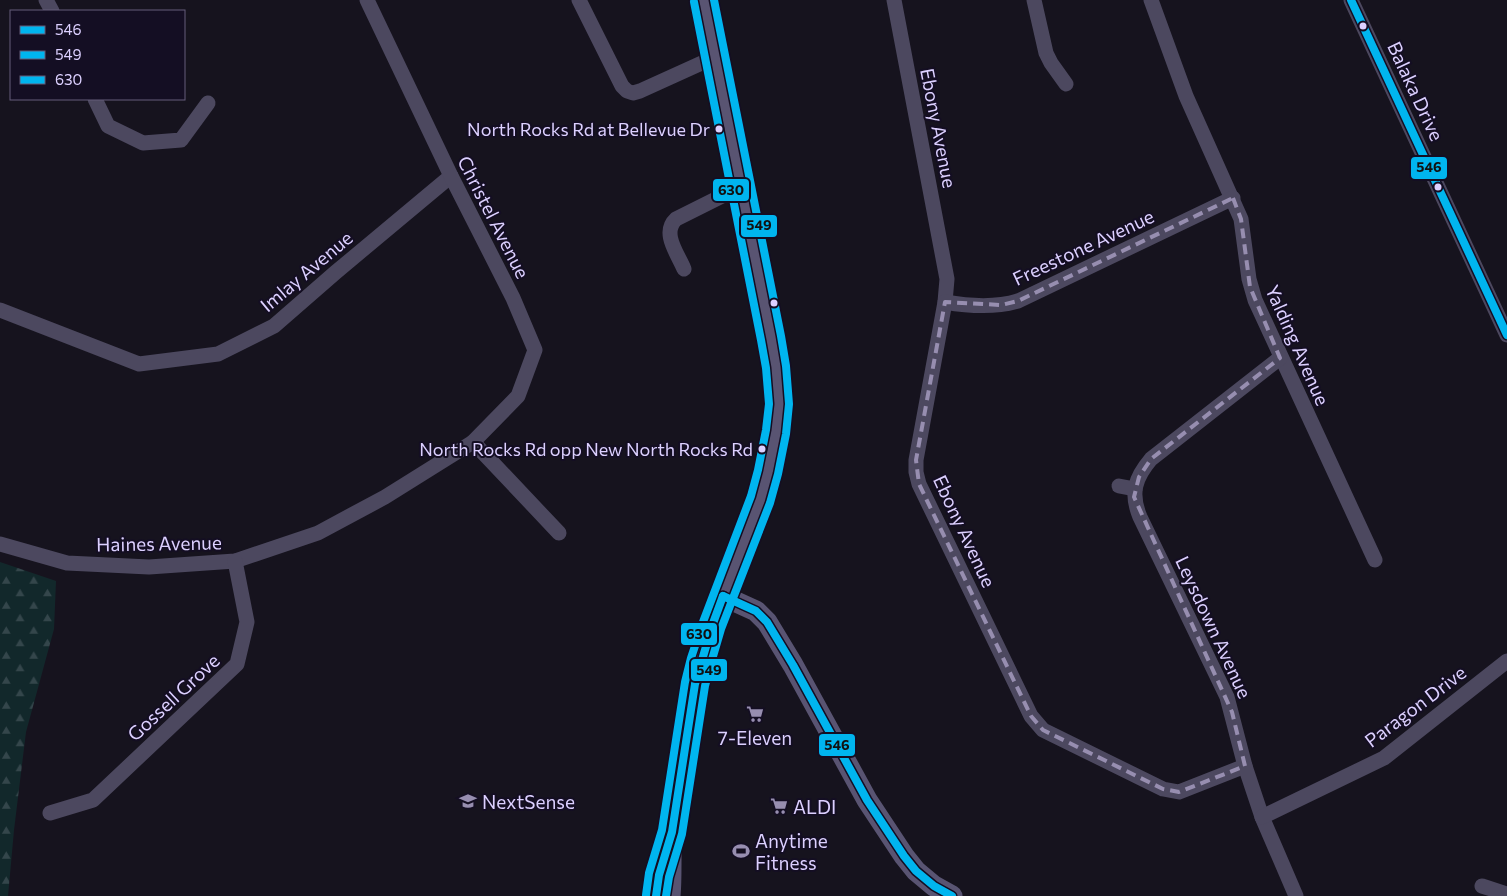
<svg xmlns="http://www.w3.org/2000/svg" width="1507" height="896" font-family="Commissioner,sans-serif">
	<style>
		.forest { fill: url(#forest-firs) }
		.lines { fill: none; stroke-linecap: round; stroke-linejoin: round }
		.street { stroke: #4c485f; stroke-width: 15 }
		.secondary { stroke: #595472; stroke-width: 21 }
		.bus-1-casing { stroke: #140e23; stroke-width: 11 }
		.bus-2-casing { stroke: #140e23; stroke-width: 11 }
		.bus-3-casing { stroke: #140e23; stroke-width: 11 }
		.bus-1 { stroke: #00b5ef; stroke-width: 8 }
		.bus-2 { stroke: #00b5ef; stroke-width: 8 }
		.bus-3 { stroke: #00b5ef; stroke-width: 8 }
		.marked { fill: none; stroke: #978eb0; stroke-width: 4; stroke-dasharray: 10 6; stroke-linejoin: round }
		.bus-dot { fill: #dcd0ff; stroke: #140e23; stroke-width: 2 }
		.labels { text-anchor: middle; dominant-baseline: central; stroke-width: 4; stroke-linejoin: round; paint-order: stroke }
		.bus-label { font-size: 18px; fill: #dcd0ff; stroke: #140e23; text-anchor: end }
		.street-label { font-size: 19px; fill: #dcd0ff; stroke: #140e23 }
		.poi-label { font-size: 19px; fill: #dcd0ff; stroke: #140e23; text-anchor: start }
		.line-badge { stroke: #140e23; stroke-width: 2 }
		.pale-badge-label { font-size: 14px; text-anchor: middle; font-weight: bold; fill: #111 }
	</style>
	<defs>
		<pattern id="forest-firs" width="22" height="20" patternUnits="userSpaceOnUse" patternTransform="scale(1.25)"><rect width="22" height="20" fill="#12282b"/><path d="M5 1l3.5 6h-7zM16 11l3.5 6h-7z" fill="#34464b"/></pattern>
	</defs>
	<rect width="100%" height="100%" fill="#16131e"/>
	<polygon class="forest" points="0,562 56,581 54,629 26,732 14,830 8,896 0,896"/>
	<g class="lines">
		<g class="street">
			<polyline points="46,0 52,11"/>
			<polyline points="579,0 622,86 627,91 633,93 640,91 715,57"/>
			<polyline points="894,0 947,279 945,302 916,460 916,472 919,484 1031,716 1043,730 1163,789 1179,792 1245,766"/>
			<polyline points="1034,0 1046,53 1051,63 1066,84"/>
			<polyline points="1151,0 1186,96 1241,219 1249,279 1255,300 1375,560"/>
			<polyline points="1351,0 1507,335"/>
			<polyline points="95,99 108,126 143,143 181,140 208,103"/>
			<path d="M684,269C678,254 661,233 676,219L724,195L741,190"/>
			<path d="M945,302C968,306 995,308 1018,301L1233,198"/>
			<polyline points="0,310 139,364 218,354 274,326 336,272 451,176"/>
			<path d="M1280,358L1151,459C1135,478 1130,493 1140,517L1227,697L1245,766L1262,817L1296,896"/>
			<polyline points="473,442 559,533"/>
			<polyline points="1119,486 1135,489"/>
			<polyline points="0,544 67,563 149,567 235,561 318,533 385,497 473,442 518,396 535,350 513,298 451,176 367,0"/>
			<polyline points="50,813 93,800 237,664 247,622 235,561"/>
			<polyline points="1262,817 1384,758 1507,661"/>
			<polyline points="1482,886 1507,894"/>
		</g>
		<g class="secondary">
			<polyline points="723,596 756,611 767,622 793,665 867,800 904,856 916,871 934,886 952,896"/>
			<path d="M670,896C672,875 670,853 672,832C675,805 680,779 684,753C688,729 690,704 695,681C716,596 764,520 776,433C781,401 776,369 771,338L704,0"/>
		</g>
		<g class="bus-1-casing">
			<g id="bus-1">
				<polyline points="1351,0 1507,335"/>
				<polyline points="723,596 756,611 767,622 793,665 867,800 904,856 916,871 934,886 952,896"/>
				<polyline points="656,896 659,875 672,832 695,684 712,626 723,596"/>
			</g>
		</g>
		<g class="bus-2-casing">
			<polyline id="bus-2" points="666,896 669,877 682,834 705,686 711,663 721,629 770,503 778,474 786,434 789,404 786,366 781,336 714,0"/>
		</g>
		<g class="bus-3-casing">
			<polyline id="bus-3" points="646,895 649,873 662,830 685,682 691,658 703,622 751,496 758,470 766,430 769,404 766,368 761,340 694,2"/>
		</g>
		<use href="#bus-1" class="bus-1"/>
		<use href="#bus-2" class="bus-2"/>
		<use href="#bus-3" class="bus-3"/>
	</g>
	<path class="marked" d="M1233,198L1241,219L1250,287L1280,358L1151,459L1139,477L1134,497L1232,712L1245,766L1179,792L1163,789L1043,730L1031,716L919,484L916,460L945,302L1001,305L1018,301Z"/>
	<defs>
		<g id="supermarket-bare" transform="scale(1.35)"><path d="M-6-5.5h2.5l.6 2H6L4.5 2H-2.5L-4.4-4H-6ZM-1.5 3.2a1.3 1.3 0 1 0 .1 0ZM3 3.2a1.3 1.3 0 1 0 .1 0Z" fill="#978eb0" stroke="#140e23" stroke-width="2.5" paint-order="stroke"/></g>
		<g id="school-bare" transform="scale(1.35)"><path d="M0-5L7-2L0 1L-7-2ZM-4 1L0 2.5L4 1V4Q0 6-4 4Z" fill="#978eb0" stroke="#140e23" stroke-width="2.5" paint-order="stroke"/></g>
		<g id="stadium-bare" transform="scale(1.35)"><path d="M0-5a6.5 5 0 1 0 0 10a6.5 5 0 1 0 0-10ZM-3.5-1.8h7v3.6h-7Z" fill="#978eb0" stroke="#140e23" stroke-width="2.5" paint-order="stroke"/></g>
	</defs>
	<g fill-rule="evenodd">
		<use href="#supermarket-bare" x="755" y="714"/>
		<use href="#school-bare" x="468" y="801"/>
		<use href="#supermarket-bare" x="779" y="806"/>
		<use href="#stadium-bare" x="741" y="851"/>
	</g>
	<g class="bus-dot">
		<circle cx="1363" cy="26" r="4.5"/>
		<circle cx="719" cy="129" r="4.5"/>
		<circle cx="1438" cy="187" r="4.5"/>
		<circle cx="774" cy="303" r="4.5"/>
		<circle cx="762" cy="449" r="4.5"/>
	</g>
	<g class="labels">
		<g class="bus-label">
			<text x="710" y="129">North Rocks Rd at Bellevue Dr</text>
			<text x="753" y="449">North Rocks Rd opp New North Rocks Rd</text>
		</g>
		<g class="street-label">
			<text transform="translate(1416 91) rotate(65)">Balaka Drive</text>
			<text transform="translate(939 128) rotate(79)">Ebony Avenue</text>
			<text transform="translate(494 217) rotate(63)">Christel Avenue</text>
			<text transform="translate(1083 247) rotate(-25)">Freestone Avenue</text>
			<text transform="translate(306 271) rotate(-40)">Imlay Avenue</text>
			<text transform="translate(1298 345) rotate(66)">Yalding Avenue</text>
			<text transform="translate(965 531) rotate(65)">Ebony Avenue</text>
			<text transform="translate(159 543) rotate(-1)">Haines Avenue</text>
			<text transform="translate(1214 627) rotate(65)">Leysdown Avenue</text>
			<text transform="translate(173 697) rotate(-43)">Gossell Grove</text>
			<text transform="translate(1415 706) rotate(-37)">Paragon Drive</text>
		</g>
		<g class="poi-label">
			<text x="755" y="737" text-anchor="middle">7-Eleven</text>
			<text x="482" y="801">NextSense</text>
			<text x="793" y="806">ALDI</text>
			<text x="755" y="840">Anytime<tspan x="755" dy="22">Fitness</tspan></text>
		</g>
	</g>
	<g class="line-badge">
		<rect x="1410" y="156" width="38" height="24" rx="5" fill="#00b5ef"/>
		<rect x="712" y="178" width="38" height="24" rx="5" fill="#00b5ef"/>
		<rect x="740" y="214" width="38" height="24" rx="5" fill="#00b5ef"/>
		<rect x="680" y="622" width="38" height="24" rx="5" fill="#00b5ef"/>
		<rect x="690" y="658" width="38" height="24" rx="5" fill="#00b5ef"/>
		<rect x="818" y="733" width="38" height="24" rx="5" fill="#00b5ef"/>
	</g>
	<g class="pale-badge-label">
		<text x="1429" y="172">546</text>
		<text x="731" y="195">630</text>
		<text x="759" y="230">549</text>
		<text x="699" y="639">630</text>
		<text x="709" y="675">549</text>
		<text x="837" y="750">546</text>
	</g>
	<rect x="10" y="10" width="175" height="90" fill="#140e23" stroke="#645c7b"/>
	<rect x="20" y="26" width="25" height="8" fill="#00b5ef" stroke="#645c7b"/>
	<text x="55" y="35" font-size="15" fill="#dcd0ff">546</text>
	<rect x="20" y="51" width="25" height="8" fill="#00b5ef" stroke="#645c7b"/>
	<text x="55" y="60" font-size="15" fill="#dcd0ff">549</text>
	<rect x="20" y="76" width="25" height="8" fill="#00b5ef" stroke="#645c7b"/>
	<text x="55" y="85" font-size="15" fill="#dcd0ff">630</text>
</svg>
